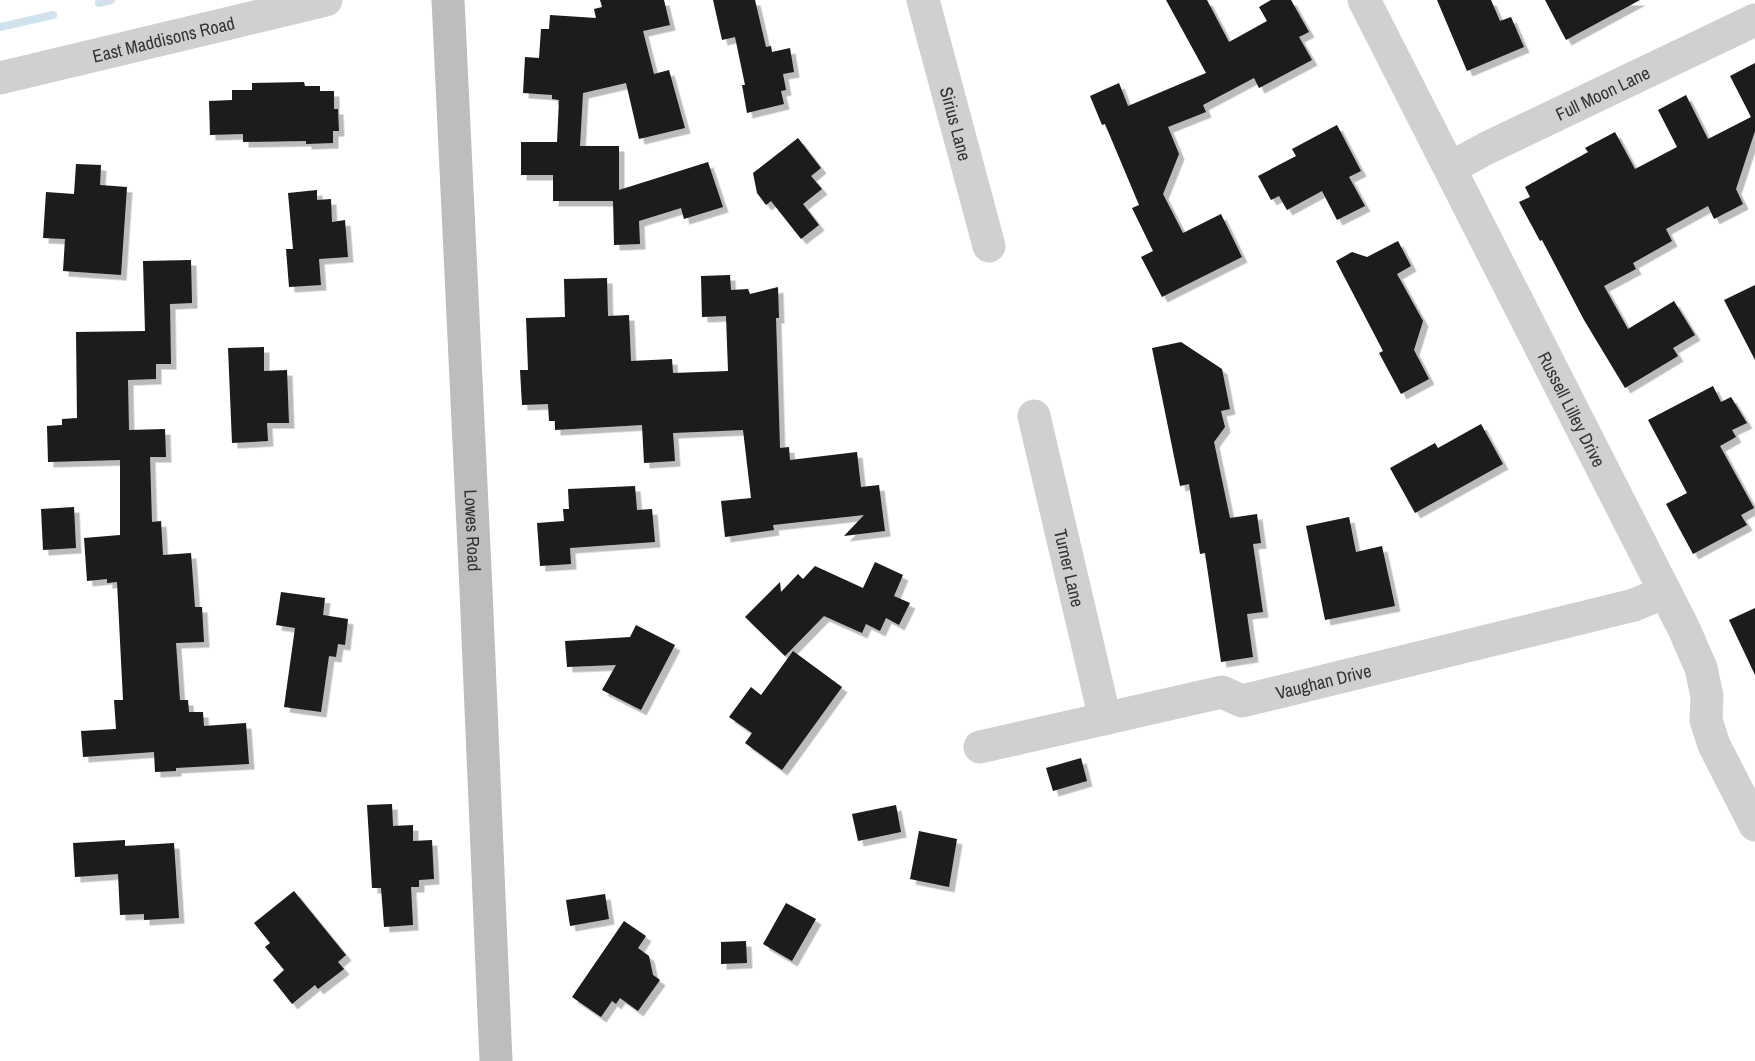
<svg xmlns="http://www.w3.org/2000/svg" width="1755" height="1061" font-family="'Archivo Narrow',sans-serif">
	<style>
		.lines { fill: none; stroke-linecap: round; stroke-linejoin: round }
		.stream { stroke: #cfe2ee; stroke-width: 8 }
		.building { fill: #1a1a1a; filter: url(#shadow) }
		.minor { stroke: #d0d0d0; stroke-width: 33 }
		.tertiary { stroke: #d0d0d0; stroke-width: 33 }
		.secondary { stroke: #bdbdbd; stroke-width: 33 }
		.labels { text-anchor: middle; dominant-baseline: central; stroke-width: 6; stroke-linejoin: round; paint-order: stroke }
		.street-label { font-size: 18px; fill: #333; stroke: #fff }
	</style>
	<defs>
		<filter id="shadow"><feDropShadow dx="5.5" dy="5.5" stdDeviation="0" flood-color="#0004"/></filter>
	</defs>
	<rect width="100%" height="100%" fill="#fff"/>
	<g class="lines">
		<g class="stream">
			<polyline points="99,3 111,0"/>
			<polyline points="0,27 53,15"/>
		</g>
	</g>
	<g class="building">
		<polygon points="600,0 664,0 670,25 643,31 654,74 669,70 685,128 639,139 626,83 583,93 580,146 619,146 619,190 708,162 723,207 684,219 681,208 639,221 640,244 614,245 613,201 553,201 553,175 521,175 521,142 557,142 559,100 552,99 552,95 523,93 525,57 539,58 541,29 549,29 550,15 596,18 594,9 602,7"/>
		<polygon points="713,0 755,0 766,47 771,46 772,52 790,48 794,72 783,74 786,90 781,91 784,104 747,113 742,85 745,85 735,37 722,40"/>
		<polygon points="1166,0 1207,0 1229,42 1267,21 1259,7 1271,0 1291,0 1309,32 1299,37 1312,60 1259,88 1254,78 1203,105 1206,112 1168,127 1179,154 1163,194 1183,233 1221,214 1242,257 1162,297 1141,257 1153,251 1132,208 1139,205 1105,124 1102,125 1090,96 1119,83 1128,106 1206,73"/>
		<polygon points="1437,0 1491,0 1500,21 1511,17 1524,47 1467,71"/>
		<polygon points="1545,0 1640,0 1566,40"/>
		<polygon points="1755,63 1755,131 1736,189 1743,204 1714,219 1708,206 1666,229 1672,241 1633,263 1636,269 1604,286 1628,329 1674,301 1695,335 1673,348 1678,356 1625,388 1584,320 1542,240 1540,241 1519,202 1530,197 1525,187 1588,152 1585,148 1615,132 1635,169 1677,147 1658,110 1686,95 1708,139 1751,117 1730,76"/>
		<polygon points="304,82 305,86 320,86 320,91 334,91 334,109 338,109 339,131 333,131 333,143 306,144 306,141 243,142 243,134 210,135 209,101 232,100 232,90 252,90 252,83"/>
		<polygon points="1337,125 1361,171 1349,177 1365,206 1337,220 1322,191 1287,210 1279,196 1271,200 1258,176 1296,156 1292,149"/>
		<polygon points="798,138 821,168 811,176 822,189 803,204 819,225 801,239 771,201 766,205 757,193 753,173"/>
		<polygon points="76,164 101,165 100,185 127,187 121,275 63,271 65,239 43,238 46,192 74,194"/>
		<polygon points="317,190 317,200 331,199 332,222 345,220 348,257 319,259 321,285 289,287 286,249 293,249 288,193"/>
		<polygon points="1398,241 1411,266 1397,274 1423,321 1414,350 1429,379 1401,394 1379,353 1383,351 1336,261 1352,252 1367,257"/>
		<polygon points="191,260 192,303 170,304 171,364 156,364 156,379 128,380 129,430 165,429 166,457 150,457 152,522 161,521 163,555 191,553 195,607 202,607 204,642 176,643 180,700 188,700 189,712 203,712 204,726 246,723 249,764 176,768 176,771 155,772 154,752 83,757 81,731 116,729 114,700 123,700 117,582 107,583 107,579 87,581 84,538 120,535 120,460 48,462 47,426 62,425 62,419 77,418 76,332 145,331 143,261"/>
		<polygon points="730,275 731,290 748,289 750,294 778,287 779,318 776,318 780,448 789,447 790,460 857,452 861,487 879,485 885,531 844,536 864,515 773,525 774,530 725,537 721,501 751,498 743,430 673,433 675,461 644,463 642,425 555,430 555,421 549,421 548,404 522,405 520,370 528,370 526,318 565,317 564,279 607,278 608,316 629,315 631,361 672,359 673,373 728,371 726,316 702,317 701,276"/>
		<polygon points="1755,285 1755,360 1724,300"/>
		<polygon points="1181,342 1222,369 1230,409 1221,411 1225,427 1214,442 1230,518 1257,514 1261,543 1253,544 1263,612 1247,614 1253,657 1221,662 1205,553 1200,554 1189,484 1180,486 1152,348"/>
		<polygon points="264,347 264,371 287,370 289,423 267,423 268,441 232,443 228,348"/>
		<polygon points="1713,386 1721,402 1731,397 1747,423 1732,430 1736,437 1720,446 1754,508 1741,515 1747,525 1693,554 1666,504 1687,493 1648,420"/>
		<polygon points="1481,424 1503,464 1415,513 1390,468 1435,443 1438,448"/>
		<polygon points="635,486 637,510 652,509 655,542 570,548 571,564 540,566 537,523 564,521 563,509 569,509 568,489"/>
		<polygon points="74,507 76,548 43,550 41,509"/>
		<polygon points="1349,517 1356,552 1382,546 1395,606 1325,620 1306,526"/>
		<polygon points="875,562 903,575 894,596 910,603 899,625 886,618 880,631 866,624 862,633 824,616 785,656 745,617 780,582 781,592 798,574 803,579 815,566 863,588"/>
		<polygon points="281,592 325,598 323,615 348,619 345,645 338,644 336,657 329,656 321,712 284,707 295,628 276,625"/>
		<polygon points="1755,608 1755,675 1729,620"/>
		<polygon points="636,625 675,645 641,710 602,690 616,665 567,667 565,641 630,637"/>
		<polygon points="793,651 842,687 782,770 745,743 752,733 729,717 751,687 761,695"/>
		<polygon points="1081,758 1087,781 1053,791 1046,768"/>
		<polygon points="392,804 393,826 413,825 413,841 432,840 434,879 419,880 419,887 411,887 413,925 384,927 381,888 372,888 367,805"/>
		<polygon points="896,805 901,832 858,841 852,814"/>
		<polygon points="919,831 957,839 949,887 910,879"/>
		<polygon points="125,840 125,846 174,843 179,918 144,920 144,914 120,915 118,874 75,877 73,843"/>
		<polygon points="294,891 346,955 338,962 344,969 318,989 315,985 292,1004 273,980 284,970 265,947 270,943 254,923"/>
		<polygon points="605,894 609,919 570,926 566,900"/>
		<polygon points="786,903 816,919 792,961 763,944"/>
		<polygon points="624,921 646,936 638,948 649,956 653,975 660,980 638,1011 620,998 616,1004 612,1001 601,1017 572,997"/>
		<polygon points="746,941 747,963 721,964 721,942"/>
	</g>
	<g class="lines">
		<g class="minor">
			<path id="s1" d="M923,0L989,246"/>
			<path id="s2" d="M1364,0L1684,629L1701,668L1707,696L1706,720L1714,745L1755,825"/>
			<path id="s3" d="M1450,168L1485,149L1755,20"/>
			<path id="s4" d="M1034,416L1105,719"/>
			<path id="s5" d="M980,747L1222,692L1242,701L1634,605L1665,592"/>
		</g>
		<path class="tertiary" id="s6" d="M0,78L326,0"/>
		<path class="secondary" id="s7" d="M448,0L476,590L496,1061"/>
	</g>
	<g class="labels">
		<g class="street-label">
			<text stroke="none"><textPath href="#s6" startOffset="168">East Maddisons Road</textPath></text>
			<text stroke="none"><textPath href="#s3" startOffset="170">Full Moon Lane</textPath></text>
			<text stroke="none"><textPath href="#s1" startOffset="128">Sirius Lane</textPath></text>
			<text stroke="none"><textPath href="#s2" startOffset="459">Russell Lilley Drive</textPath></text>
			<text stroke="none"><textPath href="#s7" startOffset="531">Lowes Road</textPath></text>
			<text stroke="none"><textPath href="#s4" startOffset="156">Turner Lane</textPath></text>
			<text stroke="none"><textPath href="#s5" startOffset="354">Vaughan Drive</textPath></text>
		</g>
	</g>
</svg>
